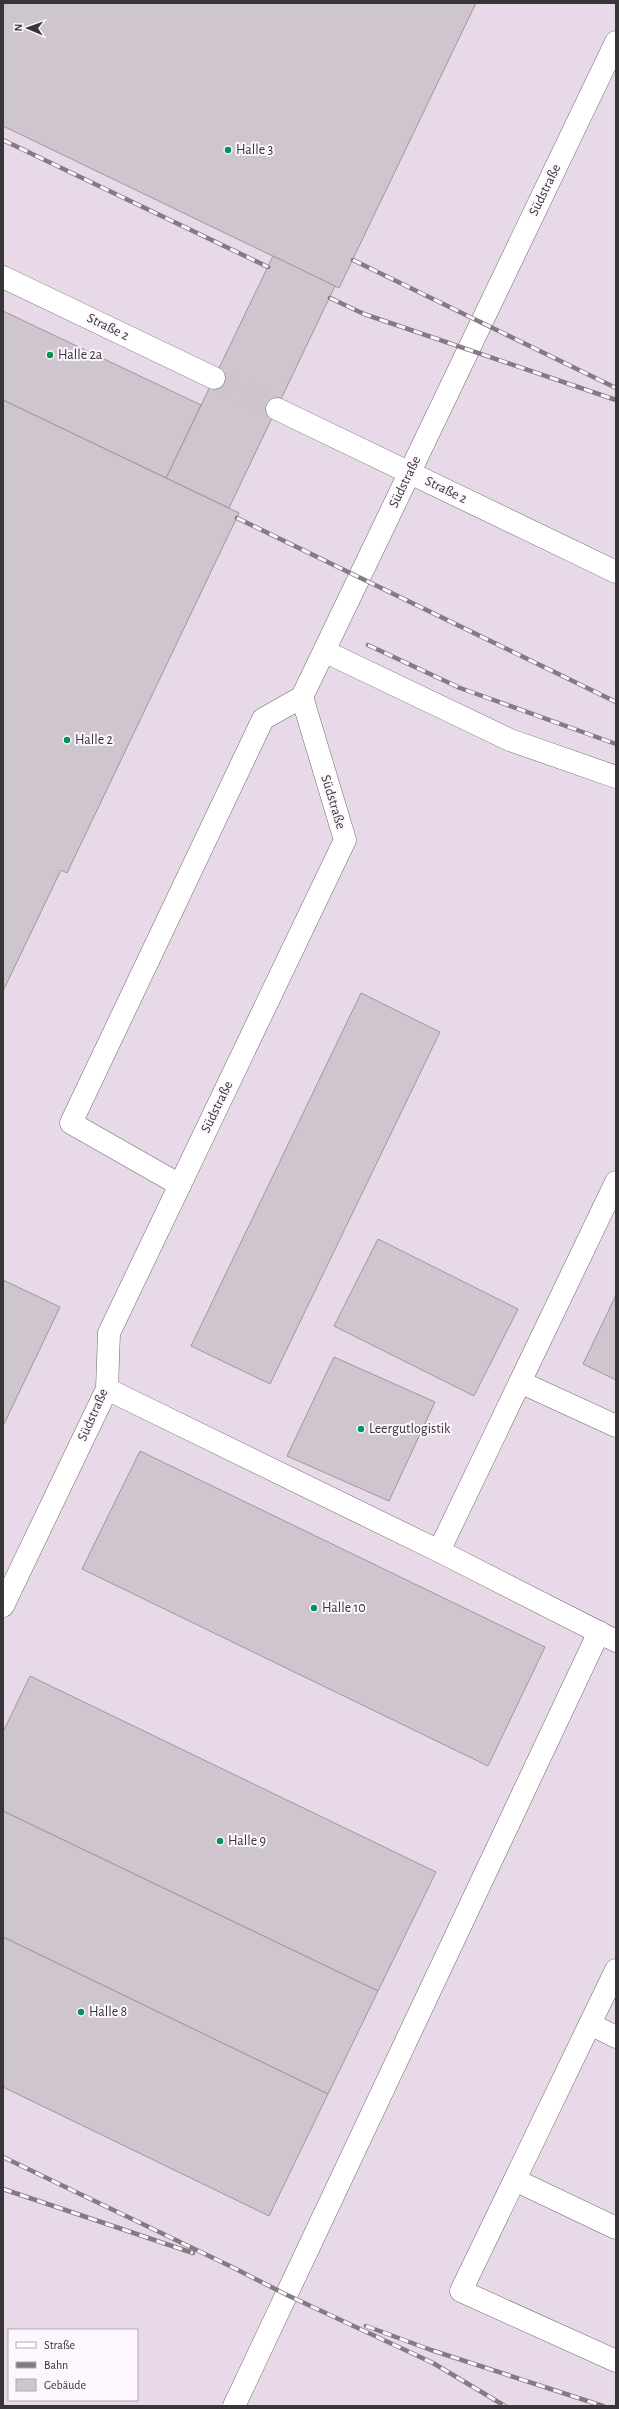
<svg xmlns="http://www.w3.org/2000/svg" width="619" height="2409" font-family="'Alegreya Sans',sans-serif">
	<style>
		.built { fill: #e8d9e8; fill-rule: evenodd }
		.building { fill: #cec5ce; stroke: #9f969e }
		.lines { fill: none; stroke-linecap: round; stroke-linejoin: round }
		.minor-tunnel { stroke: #cdc4cd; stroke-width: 22; stroke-dasharray: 22 11; stroke-linecap: butt }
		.minor-casing { stroke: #70676f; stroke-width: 23 }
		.minor { stroke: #fff; stroke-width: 22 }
		.rail-casing { stroke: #827c82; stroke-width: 4.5 }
		.rail { stroke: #fef6fe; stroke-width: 3; stroke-dasharray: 9; stroke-linecap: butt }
		.poi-dot { fill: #029454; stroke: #fef6fe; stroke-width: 1.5 }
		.labels { text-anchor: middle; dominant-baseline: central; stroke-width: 4; stroke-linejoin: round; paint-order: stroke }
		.poi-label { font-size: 14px; fill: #383538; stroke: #fef6fe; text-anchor: start }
		.street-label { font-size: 14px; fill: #383538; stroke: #fef6fe }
	</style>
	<rect width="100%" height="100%" fill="#f2e8f2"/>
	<path class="built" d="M3,3H616V2406H3ZM9,2330H137V2400H9Z"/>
	<g class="building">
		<polygon points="3,3 476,3 339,288 3,126"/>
		<polygon points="273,256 335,286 229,508 166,478"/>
		<polygon points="3,311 201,405 166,478 3,400"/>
		<polygon points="3,400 239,513 67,873 61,870 3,991"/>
		<polygon points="361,993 440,1032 270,1384 191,1346"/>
		<polygon points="378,1239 518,1309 474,1396 334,1326"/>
		<polygon points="3,1280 60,1307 3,1426"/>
		<polygon points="616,1295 616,1380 583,1364"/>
		<polygon points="334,1357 435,1402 389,1501 287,1456"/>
		<polygon points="140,1451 545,1647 488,1766 82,1569"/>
		<polygon points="30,1676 436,1872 378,1991 3,1811 3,1732"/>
		<polygon points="3,1811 378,1991 328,2094 3,1937"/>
		<polygon points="3,1937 328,2094 269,2216 3,2087"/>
	</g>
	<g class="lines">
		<polyline class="minor-tunnel" points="214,378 277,409"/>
		<g class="minor-casing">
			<g id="minor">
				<polyline points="3,277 214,378"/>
				<polyline points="277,409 616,572"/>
				<polyline points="324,651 510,740 616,777"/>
				<polyline points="180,1185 71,1123 263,719 302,697"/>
				<polyline points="520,1382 616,1426"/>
				<polyline points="107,1389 439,1551 616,1641"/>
				<polyline points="439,1551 616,1182"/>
				<polyline points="3,1606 107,1389 109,1333 345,840 302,697 616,42"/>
				<polyline points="616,1970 461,2291 616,2361"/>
				<polyline points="590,2024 616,2037"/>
				<polyline points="515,2180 616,2228"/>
				<polyline points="234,2406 599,1632"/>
			</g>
		</g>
		<use href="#minor" class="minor"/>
		<g class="rail-casing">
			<g id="rail">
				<polyline points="3,140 268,267"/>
				<polyline points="353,260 616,388"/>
				<polyline points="330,298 364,314 616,400"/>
				<polyline points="237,518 616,702"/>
				<polyline points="368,645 460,688 616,744"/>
				<polyline points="3,2157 232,2267 287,2295 433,2363 505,2406"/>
				<polyline points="3,2189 193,2253"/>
				<polyline points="366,2326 431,2350 603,2406"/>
			</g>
		</g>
		<use href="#rail" class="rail"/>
	</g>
	<g class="poi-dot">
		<circle cx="228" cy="150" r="4"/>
		<circle cx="50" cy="355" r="4"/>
		<circle cx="67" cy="740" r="4"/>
		<circle cx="361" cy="1429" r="4"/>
		<circle cx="314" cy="1608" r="4"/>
		<circle cx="220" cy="1841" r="4"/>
		<circle cx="81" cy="2012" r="4"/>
	</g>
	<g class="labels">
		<g class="poi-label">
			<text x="236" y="150">Halle 3</text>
			<text x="58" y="355">Halle 2a</text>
			<text x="75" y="740">Halle 2</text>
			<text x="369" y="1429">Leergutlogistik</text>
			<text x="322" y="1608">Halle 10</text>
			<text x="228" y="1841">Halle 9</text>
			<text x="89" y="2012">Halle 8</text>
		</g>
		<g class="street-label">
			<text transform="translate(545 190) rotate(-64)">Südstraße</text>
			<text transform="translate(108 327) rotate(26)">Straße 2</text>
			<text transform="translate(405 482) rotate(-64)">Südstraße</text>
			<text transform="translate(446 490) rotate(26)">Straße 2</text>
			<text transform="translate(333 802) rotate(73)">Südstraße</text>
			<text transform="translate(217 1107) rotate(-64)">Südstraße</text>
			<text transform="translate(93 1415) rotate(-66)">Südstraße</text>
		</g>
	</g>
	<rect width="619" height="2409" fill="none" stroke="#383538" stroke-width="8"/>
	<rect x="8" y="2329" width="130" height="72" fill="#fef6fe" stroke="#afa9af"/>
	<rect x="16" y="2342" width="20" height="6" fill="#ffffff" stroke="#afa9af"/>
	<text x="44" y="2349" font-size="12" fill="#383538">Straße</text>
	<rect x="16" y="2362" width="20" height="6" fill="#827c82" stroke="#afa9af"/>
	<text x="44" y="2369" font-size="12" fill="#383538">Bahn</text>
	<rect x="16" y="2379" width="20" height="12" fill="#cec5ce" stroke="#afa9af"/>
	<text x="44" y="2389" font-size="12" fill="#383538">Gebäude</text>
	<g transform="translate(28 28) rotate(272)" stroke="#fef6fe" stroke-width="3" paint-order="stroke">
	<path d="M0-3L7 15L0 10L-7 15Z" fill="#383538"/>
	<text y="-6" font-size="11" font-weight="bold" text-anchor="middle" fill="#383538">N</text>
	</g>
</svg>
